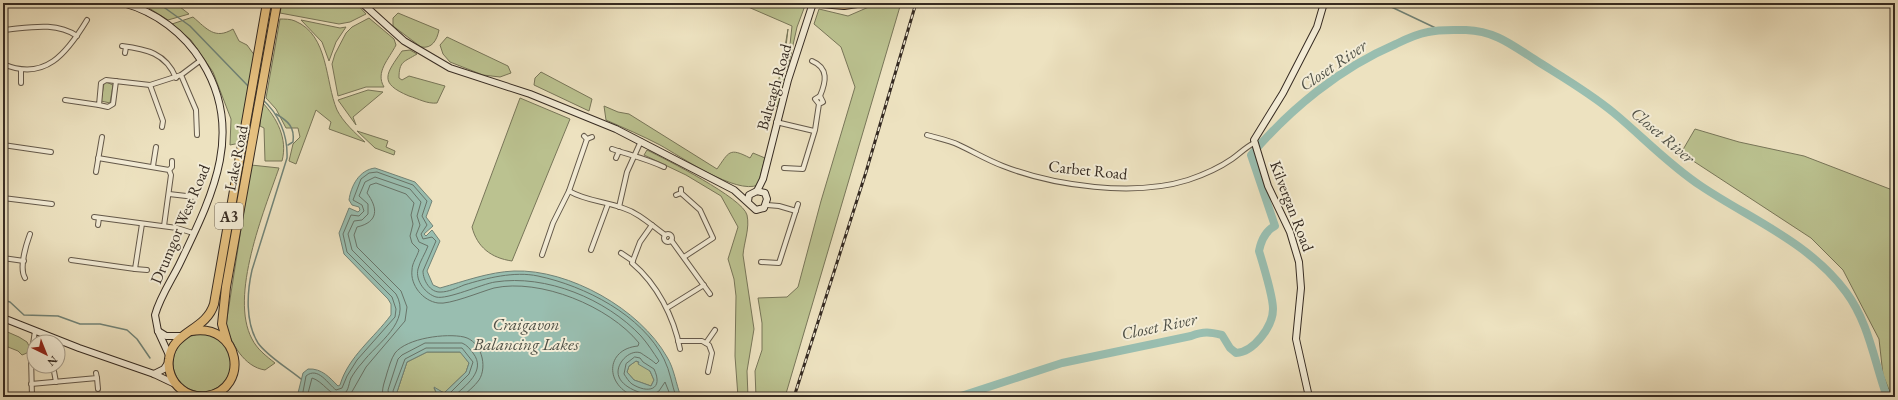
<svg xmlns="http://www.w3.org/2000/svg" width="1898" height="400" font-family="'EB Garamond',serif">
	<style>
		.green { fill: #bbc290; stroke: #787659 }
		.water { fill: #99beb0; stroke: #718377; fill-rule: evenodd }
		.lines { fill: none; stroke-linecap: round; stroke-linejoin: round }
		.shore { stroke: #687469; stroke-width: 1 }
		.stream { stroke: #718377; stroke-width: 1.5 }
		.river { stroke: #99beb0; stroke-width: 8 }
		.street-casing { stroke: #64594a; stroke-width: 6 }
		.secondary-casing { stroke: #362b22; stroke-width: 8 }
		.highway-casing { stroke: #362b22; stroke-width: 10 }
		.street { stroke: #f3ecd6; stroke-width: 4 }
		.secondary { stroke: #f3ecd6; stroke-width: 6 }
		.highway { stroke: #e6c180; stroke-width: 8 }
		.rail-casing { stroke: #362b22; stroke-width: 3 }
		.rail { stroke: #f3ecd6; stroke-width: 1.5; stroke-dasharray: 4.5; stroke-linecap: butt }
		.labels { text-anchor: middle; dominant-baseline: central; stroke-width: 4; stroke-linejoin: round; paint-order: stroke }
		.shield { fill: #f3ecd6; stroke: #6f6558; stroke-width: 1 }
		.shield-label { font-size: 15px; font-weight: bold; fill: #362b22 }
		.street-label { font-size: 16px; fill: #362b22; stroke: #f3ecd6 }
		.water-label { font-size: 17px; font-style: italic; fill: #4f5046; stroke: #f3ecd6 }
	</style>
	<rect width="100%" height="100%" fill="#ede2c0"/>
	<filter id="stains"><feTurbulence type="fractalNoise" baseFrequency=".005" numOctaves="4"/><feColorMatrix values="0 0 0 0 .2 0 0 0 0 .09 0 0 0 0 .02 0 0 0 .5 -.17"/></filter>
	<radialGradient id="worn" r=".72"><stop offset=".6" stop-color="#630" stop-opacity="0"/><stop offset="1" stop-color="#630" stop-opacity=".3"/></radialGradient>
	<g class="green">
		<polygon points="141,3 175,3 189,14 168,20"/>
		<polygon points="282,3 356,3 366,14 350,22 339,24 280,13"/>
		<polygon points="739,3 806,3 797,27 787,72 792,26"/>
		<polygon points="878,3 901,3 785,397 756,397 755,371 762,350 762,323 758,298 787,297 798,287 821,201 855,87 841,47 814,24 819,9 848,16"/>
		<path d="M398,13L439,30C437,40 432,49 421,47L393,26V18Z"/>
		<path d="M193,17C207,29 215,40 233,29L239,41L247,45L255,56L240,143L230,145L231,119L213,72L191,40L172,24Z"/>
		<path d="M369,18L394,39L396,45C389,59 375,72 384,87H366L338,96L332,64L335,54L346,33L352,27Z"/>
		<path d="M280,19C284,19 291,19 295,21C329,35 325,82 337,110C343,122 355,133 365,142L329,129L331,122L316,110L296,164L289,161L293,144L300,137L298,128H286L276,109L266,98Z"/>
		<polygon points="301,20 340,28 346,27 336,42 329,61 322,42"/>
		<polygon points="788,29 783,73 787,77 778,106 772,107 781,70"/>
		<polygon points="447,37 508,66 511,73 500,77 483,75 450,62 443,54 440,45"/>
		<path d="M410,50L417,54C404,62 399,61 399,78L402,80L409,76L445,86L437,103C427,104 419,99 409,96C378,83 386,74 402,51Z"/>
		<polygon points="541,72 592,99 589,111 534,85 535,78"/>
		<polygon points="106,82 113,85 110,103 101,101 104,83"/>
		<polygon points="368,90 383,92 353,117 356,125 338,100"/>
		<path d="M520,98L570,119L512,261C491,258 477,247 472,227Z"/>
		<path d="M262,102C277,118 288,139 282,161H265L264,128L260,126Z"/>
		<path d="M604,106L618,112L629,114L717,169C729,152 729,147 750,158L753,153L765,158L758,185C736,195 680,156 660,145C643,136 624,128 606,120Z"/>
		<polygon points="1695,129 1739,142 1804,156 1895,191 1895,397 1892,397 1883,375 1879,339 1843,270 1811,238 1681,153"/>
		<polygon points="357,131 388,141 386,147 395,151 394,155 375,148"/>
		<path d="M647,150C665,159 743,198 747,215C750,228 744,242 743,255L754,329L747,371L748,397H738L735,356L736,296L734,279L728,259L738,227L721,196L686,175L644,155Z"/>
		<path d="M251,165L279,168C264,211 229,296 252,339C257,349 266,356 275,363L265,370C244,367 231,343 226,325Z"/>
		<polygon points="3,330 19,337 27,342 29,346 27,353 22,355 18,351 3,345"/>
		<circle cx="202" cy="363" r="29"/>
		<polygon points="427,352 461,352 469,363 466,372 444,393 434,388 438,397 399,397 397,392 407,362"/>
		<polygon points="636,361 649,369 654,380 651,386 634,380 627,372 629,366"/>
	</g>
	<path class="water" d="M375,168L415,182L432,201L426,217L433,226L424,234L426,236L432,230L440,241L427,271L433,285L440,288C465,281 489,272 514,271C569,269 640,309 667,357C674,368 676,384 681,397H438L434,387L444,393L466,372L469,363L460,352H427L407,362L397,392L399,397H297L303,373L308,369C322,368 330,378 338,386L340,385C348,357 374,338 391,315V304L388,299L344,254L339,233L349,208L358,212L360,210L359,207L352,205L349,200C351,186 359,170 375,168ZM636,361L639,362L638,364L650,371L654,380L651,386L634,380L627,372L629,366Z"/>
	<g class="lines">
		<g class="shore">
			<path d="M635,357L640,358L643,362L654,369C664,390 648,394 632,384C629,382 626,377 624,374L626,364Z"/>
			<path d="M302,397L306,376C318,366 328,384 336,390L342,388L347,376L357,360L395,317L396,309L392,297L347,252L343,234L351,215L359,216L364,211L362,205L353,200L361,179L369,173L377,172L413,185L427,201L422,216L427,225L421,234L423,239L432,237L436,241L423,271C423,280 430,293 441,292C448,292 457,288 464,285C487,278 514,271 538,276C585,286 642,315 664,359C670,371 672,385 676,397"/>
			<path d="M307,397L312,378C323,381 331,397 340,395C349,394 348,385 351,378C354,373 358,367 362,363C377,343 412,322 396,294L352,250L348,234L354,221L362,220L368,214V204L359,196L365,182L375,177L410,189L421,202L417,216L420,225L416,235L419,242L428,246C425,254 420,261 418,269C415,281 426,294 436,297C447,300 482,284 495,282C546,274 606,299 641,336C648,344 653,352 659,361L656,364C655,362 642,354 641,353C631,349 618,361 618,372C618,386 640,394 652,395L659,391L665,382L671,397"/>
			<path d="M349,397L366,367L405,321L407,307L401,291L357,247L354,235L357,227C379,222 378,208 367,193L370,185L376,183L406,194L414,203L411,215L413,224L410,236L412,243L419,250C417,257 412,263 412,270C410,285 423,301 438,303C449,305 480,292 494,288C540,278 609,306 639,343L638,346C605,349 604,386 636,397"/>
			<path d="M383,397C381,389 385,381 387,373C389,367 391,359 395,353C407,338 446,333 464,337C481,341 488,366 479,380C475,386 467,392 462,397"/>
			<path d="M389,397L388,390L398,359L402,355L425,343H462C467,345 470,349 473,353C487,371 465,386 453,397"/>
			<polyline points="394,397 393,391 405,359 426,348 462,348 473,362 469,374 447,396 442,397"/>
		</g>
		<g class="stream">
			<polyline points="158,3 190,26 249,87"/>
			<polyline points="1383,3 1442,31"/>
			<path d="M262,99C279,114 288,135 287,158L252,270C247,292 245,322 258,343C267,356 289,369 301,379"/>
			<path d="M276,114C288,121 295,127 293,142L288,145"/>
			<polyline points="3,300 10,302 24,315 58,316 80,324 100,324 127,330 137,339 150,358"/>
		</g>
		<path class="river" d="M958,397L1062,363L1191,336C1204,331 1210,332 1222,335L1230,348L1236,353C1254,352 1273,326 1273,309C1273,297 1263,264 1259,251C1261,241 1265,231 1275,226L1251,155C1290,109 1340,68 1396,44C1406,39 1417,34 1428,32C1440,29 1454,30 1466,30C1496,31 1513,46 1537,61C1564,78 1590,93 1614,113C1643,137 1669,165 1701,186C1750,219 1809,242 1846,292C1869,323 1874,361 1887,397"/>
		<g class="street-casing">
			<g id="street">
				<path d="M3,30C28,28 55,21 77,36"/>
				<path d="M122,46C146,49 166,53 176,78"/>
				<polyline points="125,53 126,47"/>
				<path d="M812,61C829,68 826,82 820,96"/>
				<path d="M3,64C45,82 67,53 87,20"/>
				<polyline points="21,70 21,83"/>
				<polyline points="150,85 163,121 162,127"/>
				<polyline points="65,100 99,105 101,83 106,80 150,85 181,75"/>
				<polyline points="99,105 108,107 113,104 116,81"/>
				<polyline points="776,122 814,131"/>
				<polyline points="197,135 196,110 181,75 201,60"/>
				<path d="M927,135C937,138 949,140 959,145C974,152 987,160 1003,166C1054,186 1134,197 1188,180C1203,175 1219,168 1232,159C1239,154 1246,147 1254,143"/>
				<polyline points="584,136 587,139 592,137"/>
				<polyline points="3,145 51,152"/>
				<path d="M612,149C630,155 647,159 664,167"/>
				<polyline points="98,158 169,170 171,175 164,226"/>
				<polyline points="616,158 619,151"/>
				<polyline points="153,166 156,147"/>
				<polyline points="784,168 803,169 815,130 819,104 823,102 820,96 815,99 819,104"/>
				<polyline points="169,170 172,167 172,161"/>
				<polyline points="96,172 102,137"/>
				<path d="M569,191C586,201 604,201 623,208C639,213 651,225 665,235"/>
				<polyline points="681,193 700,210 713,238 684,257"/>
				<polyline points="169,194 195,197"/>
				<polyline points="676,195 681,193 681,189"/>
				<polyline points="3,198 52,204"/>
				<polyline points="767,205 779,206 796,211"/>
				<polyline points="619,207 627,172 641,141"/>
				<polyline points="94,217 177,228 193,233"/>
				<polyline points="98,225 99,218"/>
				<path d="M652,225L640,242L632,263C657,284 674,317 680,349"/>
				<circle cx="668" cy="238" r="4"/>
				<polyline points="671,240 710,294"/>
				<polyline points="591,250 608,204"/>
				<polyline points="621,253 633,261"/>
				<polyline points="542,255 553,223 569,191 587,139"/>
				<polyline points="3,258 24,261"/>
				<polyline points="71,260 135,269 142,224"/>
				<polyline points="761,262 779,263 798,204"/>
				<polyline points="135,269 147,270"/>
				<path d="M25,278C19,268 26,245 30,234"/>
				<polyline points="667,308 704,285"/>
				<polyline points="678,341 702,341 709,345 712,353 708,372"/>
				<polyline points="706,343 715,330"/>
				<polyline points="53,366 56,382"/>
				<polyline points="97,378 98,389"/>
				<polyline points="31,384 97,378 96,373"/>
				<polyline points="32,397 31,357 35,331"/>
			</g>
		</g>
		<g class="secondary-casing">
			<g id="secondary">
				<polyline points="3,3 5,3"/>
				<path d="M123,3C156,12 184,33 202,62C246,132 211,198 179,265C171,281 160,297 155,315L158,331L169,355"/>
				<polyline points="362,3 404,41 450,68 530,94 616,129 734,190 756,210 764,208 767,199 765,193 757,191 749,195 748,201"/>
				<polyline points="757,191 763,179 788,80 813,3"/>
				<polyline points="3,318 79,348 154,374 175,384"/>
				<polyline points="158,331 166,336 181,336"/>
				<polyline points="154,374 164,369 168,363"/>
				<polyline points="1309,397 1296,339 1301,288 1299,262 1290,232 1268,186 1254,140 1283,93 1317,27 1324,3"/>
			</g>
		</g>
		<g class="highway-casing">
			<g id="highway">
				<polyline points="821,3 844,5 857,3"/>
				<path d="M191,331C241,322 250,389 207,396C197,397 188,395 181,389C172,382 167,370 169,359C172,331 206,331 214,304L267,3"/>
				<polyline points="227,341 222,324 226,287 277,3"/>
			</g>
		</g>
		<use href="#street" class="street"/>
		<use href="#secondary" class="secondary"/>
		<use href="#highway" class="highway"/>
		<g class="rail-casing">
			<polyline id="rail" points="794,397 866,172 916,3"/>
		</g>
		<use href="#rail" class="rail"/>
	</g>
	<g class="labels">
		<rect class="shield" x="215" y="203" width="28" height="26" rx="3"/>
		<g class="shield-label">
			<text x="229" y="216">A3</text>
		</g>
		<g class="street-label">
			<text transform="translate(774 87) rotate(-74)">Balteagh Road</text>
			<text transform="translate(236 158) rotate(-79)">Lake Road</text>
			<text transform="translate(1088 170) rotate(6)">Carbet Road</text>
			<text transform="translate(1292 206) rotate(69)">Kilvergan Road</text>
			<text transform="translate(180 224) rotate(-67)">Drumgor West Road</text>
		</g>
		<g class="water-label">
			<text transform="translate(1333 65) rotate(-34)">Closet River</text>
			<text transform="translate(1663 135) rotate(40)">Closet River</text>
			<text x="526" y="324">Craigavon<tspan x="526" dy="20">Balancing Lakes</tspan></text>
			<text transform="translate(1159 326) rotate(-12)">Closet River</text>
		</g>
	</g>
	<rect width="1898" height="400" fill="none" stroke="#ede2c0" stroke-width="16"/>
	<rect x="4" y="4" width="1890" height="392" fill="none" stroke="#362b22" stroke-width="2"/>
	<rect x="8" y="8" width="1882" height="384" fill="none" stroke="#362b22"/>
	<g transform="translate(46 354) rotate(137)"><circle r="19" fill="#f3ecd6" stroke="#a79f8e"/>
	<path d="M0-3L7 15L0 10L-7 15Z" fill="#8f2418"/>
	<text y="-6" font-size="11" font-weight="bold" text-anchor="middle" fill="#362b22">N</text>
	</g>
	<rect width="100%" height="100%" filter="url(#stains)"/>
	<rect width="100%" height="100%" fill="url(#worn)"/>
</svg>
